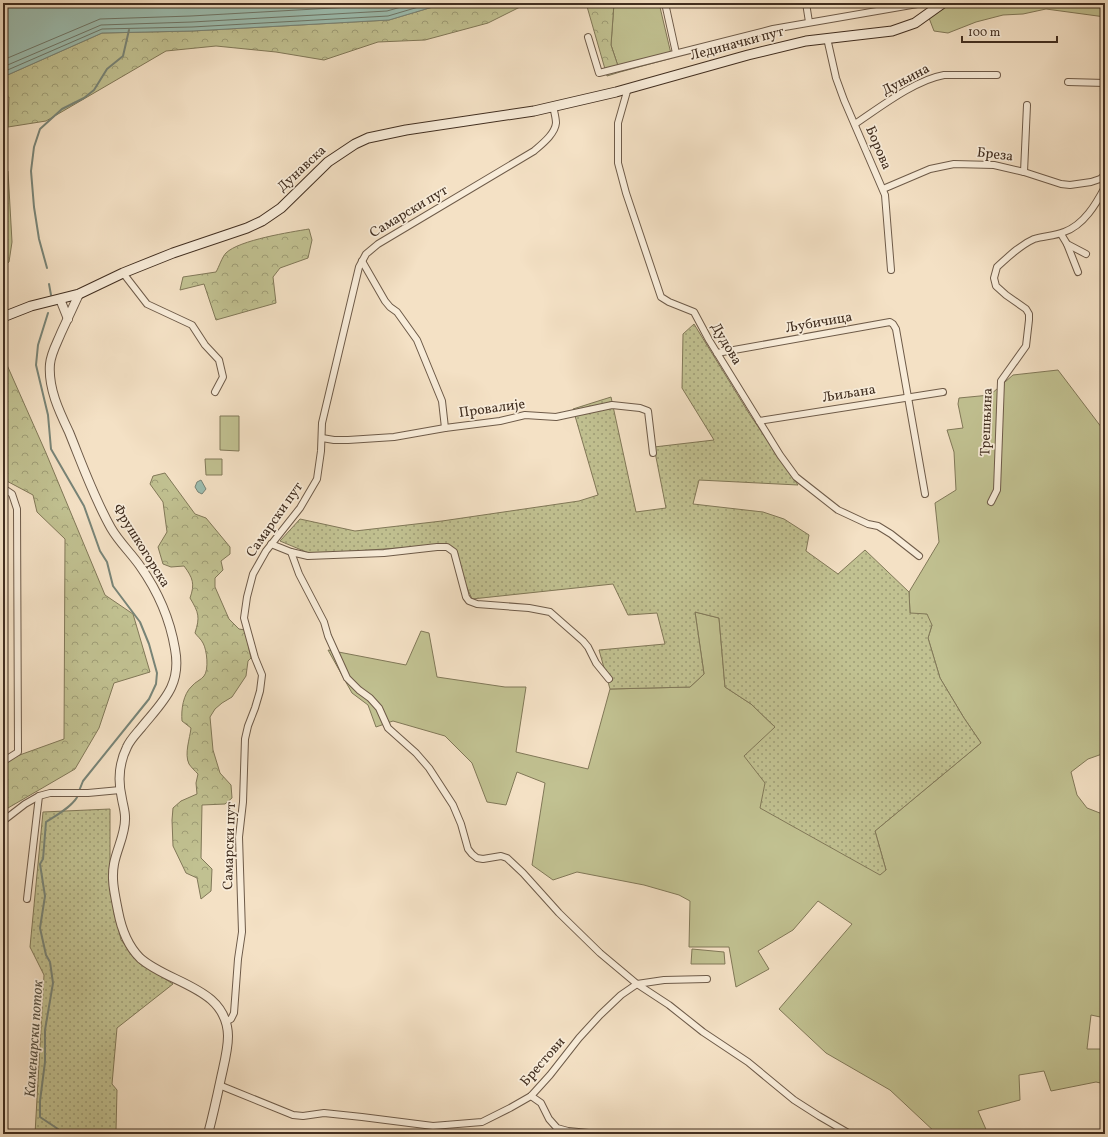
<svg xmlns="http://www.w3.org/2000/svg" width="1108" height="1137" font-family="Vollkorn,serif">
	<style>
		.green { fill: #c1c191; stroke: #817858 }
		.forest { fill: url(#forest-crowns); stroke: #817858 }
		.garden { fill: url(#garden-dots); stroke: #817858 }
		.water { fill: #9cbeb1; stroke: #788477 }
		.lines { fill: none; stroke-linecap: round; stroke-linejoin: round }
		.shore { stroke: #6e7668; stroke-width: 1 }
		.stream { stroke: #788477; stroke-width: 2 }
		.minor-casing { stroke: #6e5b49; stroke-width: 8 }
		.tertiary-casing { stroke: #6e5b49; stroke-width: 10 }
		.secondary-casing { stroke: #412e20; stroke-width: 11 }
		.minor { stroke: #f8ecd9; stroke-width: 6 }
		.tertiary { stroke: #f8ecd9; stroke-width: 8 }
		.secondary { stroke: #f8ecd9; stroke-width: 9 }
		.labels { text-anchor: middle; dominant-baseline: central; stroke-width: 3.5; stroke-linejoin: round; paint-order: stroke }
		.street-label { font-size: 14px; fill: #412e20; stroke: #f8ecd9 }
		.water-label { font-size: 15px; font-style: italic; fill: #585244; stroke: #f8ecd9 }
	</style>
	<defs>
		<pattern id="forest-crowns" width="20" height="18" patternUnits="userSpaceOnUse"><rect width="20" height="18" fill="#c1c191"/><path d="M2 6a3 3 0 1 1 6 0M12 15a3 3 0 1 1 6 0" fill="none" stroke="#9e9d76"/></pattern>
		<pattern id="garden-dots" width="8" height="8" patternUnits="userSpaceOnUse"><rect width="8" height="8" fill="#c1c191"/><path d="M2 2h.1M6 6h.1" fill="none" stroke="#9e9d76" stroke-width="1.8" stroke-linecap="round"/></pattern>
	</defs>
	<rect width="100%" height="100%" fill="#f4e1c5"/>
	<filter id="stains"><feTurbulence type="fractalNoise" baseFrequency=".005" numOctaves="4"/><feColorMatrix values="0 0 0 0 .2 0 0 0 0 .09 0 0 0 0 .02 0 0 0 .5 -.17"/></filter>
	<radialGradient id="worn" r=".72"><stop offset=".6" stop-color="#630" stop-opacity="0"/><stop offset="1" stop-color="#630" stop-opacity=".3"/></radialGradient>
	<g class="green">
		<polygon points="614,3 659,3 672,58 620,72 611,45"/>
		<polygon points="940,3 1105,3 1105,17 1046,9 1023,14 1003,15 976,22 948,33 934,31 929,18"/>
		<polygon points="1058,370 1105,432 1105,753 1088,759 1071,772 1077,795 1087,808 1105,815 1105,866 1103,884 1105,886 1105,1018 1091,1015 1087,1049 1105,1049 1105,1084 1096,1082 1051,1091 1044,1071 1019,1075 1020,1100 978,1111 988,1134 937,1134 890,1090 826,1053 779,1009 852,924 818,901 793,930 758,951 769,969 736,987 729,947 689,947 690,901 679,895 644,885 577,872 553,880 532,865 545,783 517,772 506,805 487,802 472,763 445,736 393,721 376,727 368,705 352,693 328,650 406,665 421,631 429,633 437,677 505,687 526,687 516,752 588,769 610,689 690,687 704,674 695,612 719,618 725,687 751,704 775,727 886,870 875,831 981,743 964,718 940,678 928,638 932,625 910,613 909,592 939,542 935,503 956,490 954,452 947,430 963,428 958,404 959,398 990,395 1013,375"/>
		<polygon points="220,416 239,416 239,451 220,450"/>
		<polygon points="205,459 222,459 222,475 206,475"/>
		<polygon points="692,949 724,952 725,964 691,964"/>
	</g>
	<g class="forest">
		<polygon points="446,3 528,3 488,23 425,40 378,42 324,60 276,52 216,46 166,51 46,121 8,127 9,97 3,97 3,77 102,33 192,31 389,20"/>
		<polygon points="586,3 614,3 611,45 620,72 607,76"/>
		<polygon points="3,171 8,171 12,242 9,262 3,266"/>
		<path d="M309,229L312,240L308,258L280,268L273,277L276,303L216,320L204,284L180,290L183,277L216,272C219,267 222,257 226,253C239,240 291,232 309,229Z"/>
		<polygon points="3,356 46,453 105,595 133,614 150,672 114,683 99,728 75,769 8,808 3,814 3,761 64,739 65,539 37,512 33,495 3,479"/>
		<path d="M165,473L195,514L206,518L230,547V554L221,561L223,570L215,578V587L229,619L239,629L245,630L251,658L248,661L246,676L232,697L222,703L215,709L210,717L213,750L220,773L231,785L232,798L225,804L202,805L201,858L212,869L211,891L201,899L197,878L186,873L173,846L172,820L173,808L181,801L197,794L196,783L198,774C195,771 191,767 189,764C184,754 190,738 191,728L182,721C181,710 183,694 192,686C195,682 201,680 204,676C209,670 207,650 203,643C201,639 197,636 195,633C200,617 199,613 190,598C195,584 193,578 184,566L171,567L163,564L158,547L167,532L163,502L150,484L153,476Z"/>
	</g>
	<g class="garden">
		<polygon points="694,324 750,415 798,485 699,480 693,504 763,512 784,519 809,535 806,551 838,574 865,550 909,592 910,613 927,614 932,625 928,638 940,678 964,718 981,743 875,831 886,870 880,875 760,808 765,783 744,756 775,727 751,704 725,687 719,618 695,612 704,674 690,687 610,689 599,650 665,644 657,613 628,615 613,584 472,599 451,551 427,546 311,554 280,541 300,519 355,531 442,521 579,501 598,495 573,409 611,397 636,512 666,508 654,447 714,440 682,388 683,334"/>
		<polygon points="110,809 110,889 121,940 140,963 173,984 117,1028 112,1084 117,1090 116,1130 129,1134 35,1134 44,975 30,947 43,812"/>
	</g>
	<g class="water">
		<polygon points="3,3 446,3 389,20 192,31 102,33 3,77"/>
		<polygon points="201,480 206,489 202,494 198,492 195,487 197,482"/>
	</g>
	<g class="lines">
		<g class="shore">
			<polyline points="3,60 100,19 191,16 386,5 394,3"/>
			<polyline points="3,67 101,25 192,22 387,11 415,3"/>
			<polyline points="3,72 102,29 192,27 388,16 432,3"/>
		</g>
		<g class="stream">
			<polyline points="47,268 39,239 34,207 31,171 34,147 40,129 62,109 84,98 94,90 107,69 123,56 129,30"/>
			<polyline points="49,284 51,295"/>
			<polyline points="48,313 38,345 36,365 48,415 51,449 84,506 100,551 107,562 113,586 140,622 149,644 157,673 156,684 149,699 83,781 79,791"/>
			<path d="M59,1134L58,1129L40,1117V1101L45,1062V1030L53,983L50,962L46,955L40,928L45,896L40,864L43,859L46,822C55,816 75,805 78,795"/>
		</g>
		<g class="minor-casing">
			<g id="minor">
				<polyline points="665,3 676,53"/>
				<polyline points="806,3 809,22"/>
				<polyline points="588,37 599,73 773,29 923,3"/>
				<polyline points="827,38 836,78 844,100 885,195 891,270"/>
				<polyline points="1068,82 1105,83"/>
				<polyline points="628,88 618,123 618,163 626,193 661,297 669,302 694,312 709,340 759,421 780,455 796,477 838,510 868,524 878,526 891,534 919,556"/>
				<path d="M855,124C879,108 915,80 944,75H997"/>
				<polyline points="1024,172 1027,105"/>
				<polyline points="883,189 930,169 954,164 994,165 1024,172 1061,184 1070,185 1091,182 1100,179 1105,175"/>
				<polyline points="1061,234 1067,244 1086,254"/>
				<polyline points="1067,244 1078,272"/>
				<polyline points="362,261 385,301 390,307 397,312 417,340 442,401 445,428"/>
				<polyline points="123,273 147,304 192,325 205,345 219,360 223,377 215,392"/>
				<polyline points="717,353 890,322 893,324 896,329 925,494"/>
				<polyline points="759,421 943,392"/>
				<polyline points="322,438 334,440 348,440 394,437 445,428 500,421 525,415 556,417 612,405 640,408 648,411 653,453"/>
				<polyline points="3,488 12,494 17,509 18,752 7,759 3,759"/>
				<path d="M991,502L997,490L1001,381L1026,346L1029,320V314L1026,309L1006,295L996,286L994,278L997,267C1008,257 1020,245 1034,239C1044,236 1055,236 1064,232C1084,225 1096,204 1105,187"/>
				<polyline points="271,544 291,552 308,556 384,553 437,547 447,547 454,552 466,597 469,601 477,604 529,608 550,612 583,641 588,647 596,663 609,679"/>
				<polyline points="291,552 299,574 324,622 328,636 347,678 359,690 370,698 379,708 388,728 416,753 429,768 453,805 461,824 468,849 472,854 477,858 483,859 501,856 507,858 523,873 559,913 600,953 637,984 669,1005 703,1032 748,1062 794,1100 819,1116 850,1134"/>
				<polyline points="3,821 25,804 39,796 50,793 88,793 120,790"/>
				<polyline points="27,899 39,796"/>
				<path d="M225,1022L231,1019L234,1013L238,959L242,932L239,837L243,802L245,739L248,726L255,708L260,691L262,675L255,658L244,618L247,597L253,574L266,551L300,508L317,479L321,451L322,423L359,267L366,254L378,244L534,151C542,144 555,134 556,123C556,118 554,111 553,106"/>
				<polyline points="219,1085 293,1115 303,1116 324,1113 362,1117 433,1126 482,1122 510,1108 531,1096 550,1075 579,1038 600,1015 621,995 637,984 664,980 707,979"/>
				<polyline points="531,1096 541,1103 549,1119 557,1128 568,1131 599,1134"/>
			</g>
		</g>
		<g class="tertiary-casing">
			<g id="tertiary">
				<path d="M79,294C73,307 67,320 61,333C57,343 51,353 50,364C48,388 59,411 69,432C82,464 94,498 111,528C119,542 131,553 140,566C157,590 170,619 175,649C182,686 162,702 141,728C136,734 130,740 127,747C119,763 118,782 122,799C123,805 125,811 125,817C126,833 117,848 114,864C111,880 115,895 118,911C121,927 128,946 140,958C169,984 227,987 228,1036C228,1050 224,1064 221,1078C217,1097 213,1115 208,1134"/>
				<polyline points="60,299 68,319"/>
			</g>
		</g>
		<g class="secondary-casing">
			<polyline id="secondary" points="3,317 31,306 79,294 123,273 173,253 247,228 262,221 281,208 328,162 355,144 368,138 406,130 534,111 616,92 748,55 806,41 892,31 915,23 943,3"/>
		</g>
		<use href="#minor" class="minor"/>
		<use href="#tertiary" class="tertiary"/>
		<use href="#secondary" class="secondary"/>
	</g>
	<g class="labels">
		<g class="street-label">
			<text transform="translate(737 44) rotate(-15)">Лединачки пут</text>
			<text transform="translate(906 80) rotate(-28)">Дуњина</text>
			<text transform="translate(878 148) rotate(67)">Борова</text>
			<text transform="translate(995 155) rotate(7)">Бреза</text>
			<text transform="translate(302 169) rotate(-43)">Дунавска</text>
			<text transform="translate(409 212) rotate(-31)">Самарски пут</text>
			<text transform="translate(819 323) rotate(-10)">Љубичица</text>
			<text transform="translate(726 344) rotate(59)">Дудова</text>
			<text transform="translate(849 394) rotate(-9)">Љиљана</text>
			<text transform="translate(492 409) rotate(-8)">Провалије</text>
			<text transform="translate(987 422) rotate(-88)">Трешњина</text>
			<text transform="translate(275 520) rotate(-55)">Самарски пут</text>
			<text transform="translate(141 546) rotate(58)">Фрушкогорска</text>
			<text transform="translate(230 846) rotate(-88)">Самарски пут</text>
			<text transform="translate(543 1062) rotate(-49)">Брестови</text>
		</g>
		<g class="water-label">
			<text transform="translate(35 1039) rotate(-86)">Каменарски поток</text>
		</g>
	</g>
	<rect width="1108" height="1137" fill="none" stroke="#f4e1c5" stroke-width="16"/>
	<rect x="4" y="4" width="1100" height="1129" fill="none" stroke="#412e20" stroke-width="2"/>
	<rect x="8" y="8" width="1092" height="1121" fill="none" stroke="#412e20"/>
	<path d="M962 36v6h95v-6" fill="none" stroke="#412e20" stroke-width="2"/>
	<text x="968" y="36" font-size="12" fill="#412e20" stroke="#f8ecd9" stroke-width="3" paint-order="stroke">100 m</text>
	<rect width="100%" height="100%" filter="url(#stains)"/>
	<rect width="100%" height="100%" fill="url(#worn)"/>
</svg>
